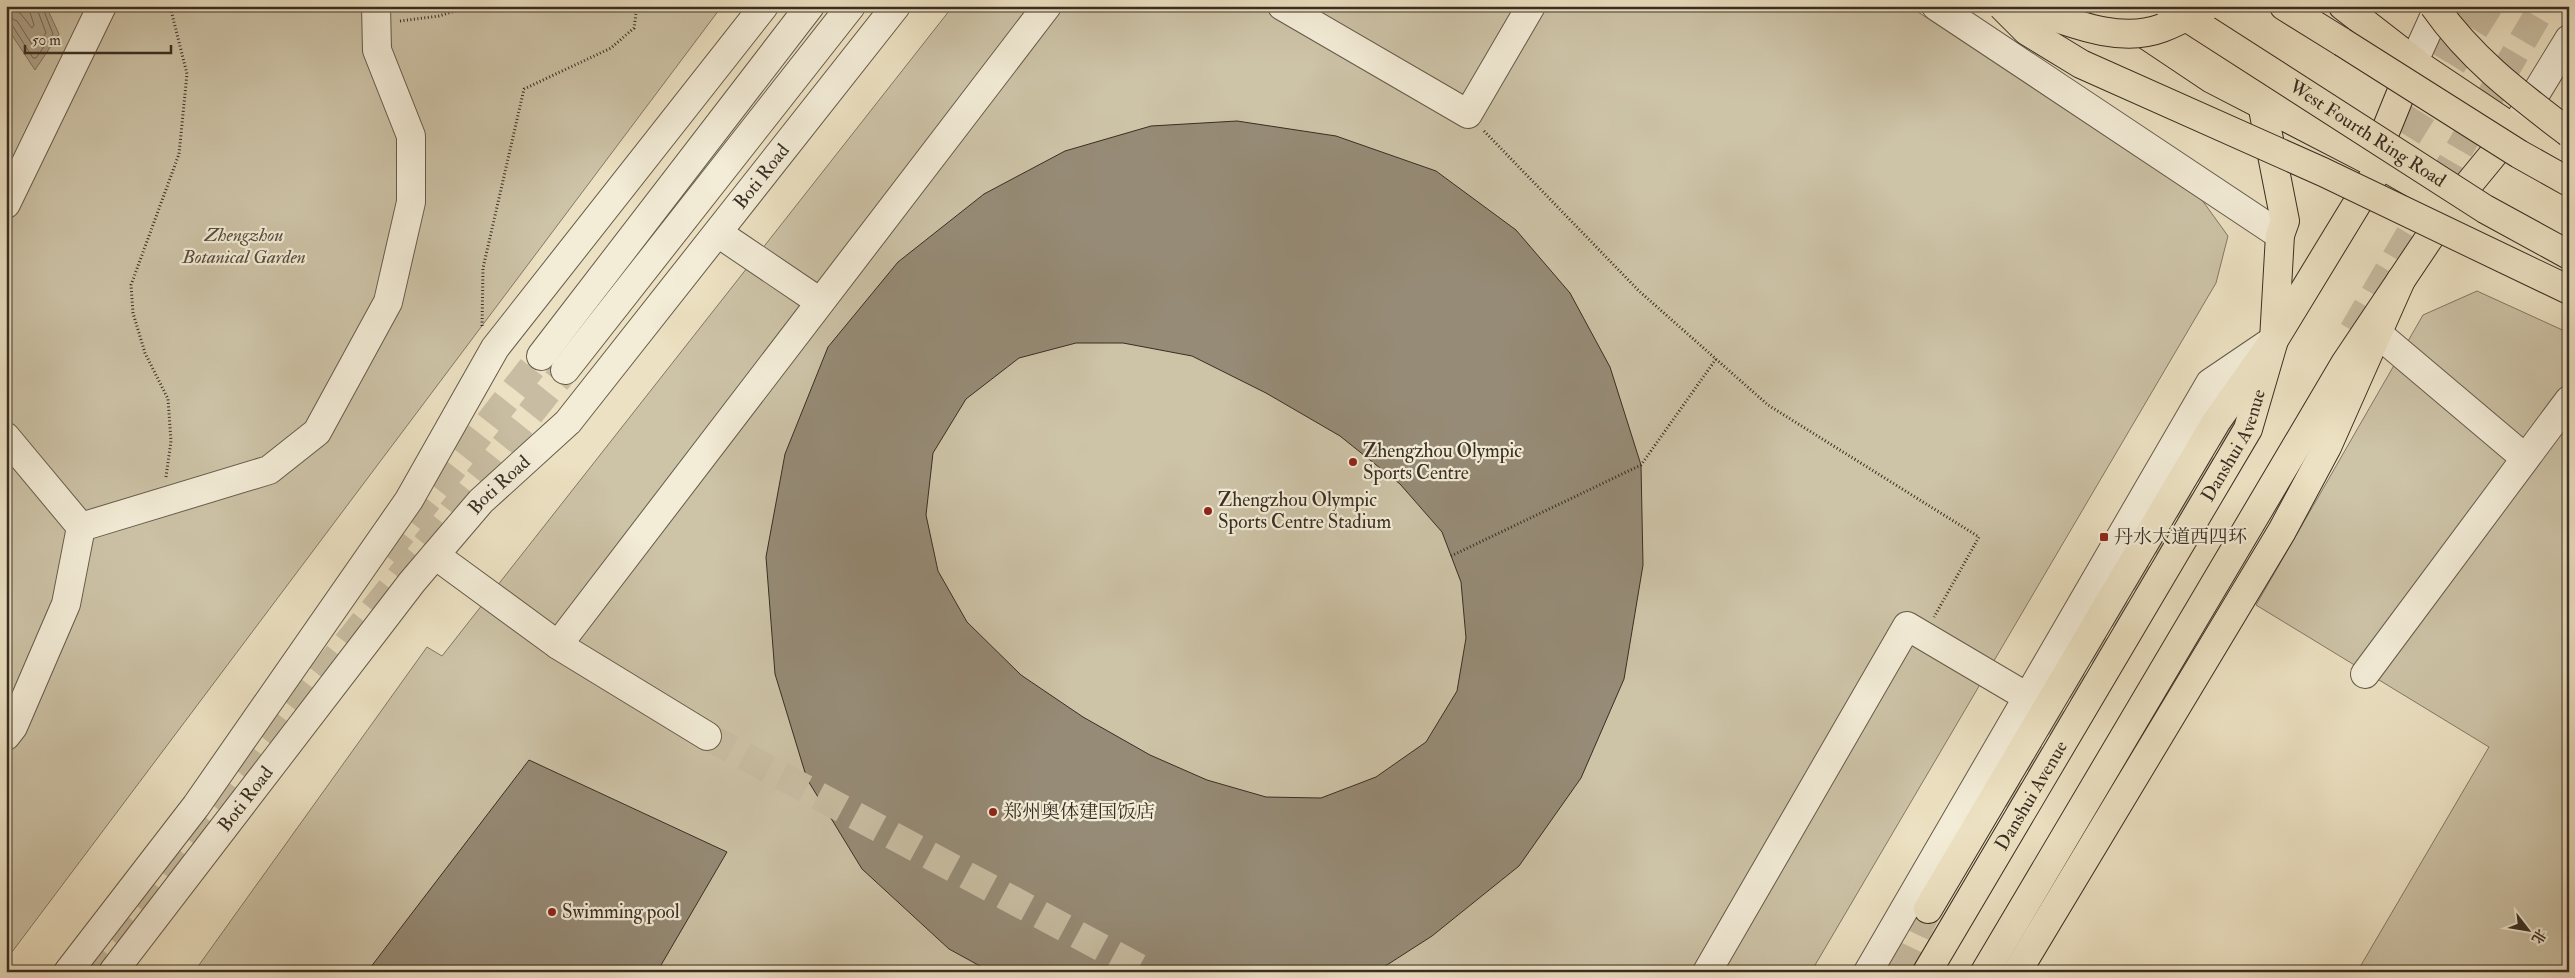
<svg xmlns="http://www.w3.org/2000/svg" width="2575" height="978" font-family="'IM FELL Double Pica','Noto Serif SC',serif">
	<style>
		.green { fill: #cdc3a7; stroke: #827865 }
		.water { fill: #afa48c; stroke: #7f7562 }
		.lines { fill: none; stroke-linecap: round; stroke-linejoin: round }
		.shore { stroke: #746958; stroke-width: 1 }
		.building { fill: #968b76; stroke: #382e23; fill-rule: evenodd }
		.minor-tunnel { stroke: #c8bda2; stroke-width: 28; stroke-dasharray: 28 14; stroke-linecap: butt }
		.major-tunnel { stroke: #c8bda2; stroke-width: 28; stroke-dasharray: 28 14; stroke-linecap: butt }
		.highway-tunnel { stroke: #c8bda2; stroke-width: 28; stroke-dasharray: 28 14; stroke-linecap: butt }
		.minor-casing { stroke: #655b4b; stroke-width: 30 }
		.major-casing { stroke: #382e23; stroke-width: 30 }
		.highway-casing { stroke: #382e23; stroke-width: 30 }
		.path { stroke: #382e23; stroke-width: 3; stroke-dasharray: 1 2.5; stroke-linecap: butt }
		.minor { stroke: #f3ecd7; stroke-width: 28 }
		.major { stroke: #ece1c2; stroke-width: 28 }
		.highway { stroke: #ece1c2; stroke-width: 28 }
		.highway-bridge-casing { stroke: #382e23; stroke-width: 30; stroke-linecap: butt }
		.highway-bridge { stroke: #ece1c2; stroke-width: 28 }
		.poi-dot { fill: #8f2418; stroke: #f3ecd7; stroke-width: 2 }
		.labels { text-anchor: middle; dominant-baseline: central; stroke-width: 4.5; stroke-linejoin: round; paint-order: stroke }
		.street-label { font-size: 19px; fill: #382e23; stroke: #f3ecd7 }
		.park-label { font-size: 19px; font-style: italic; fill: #564c3d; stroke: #f3ecd7 }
		.poi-label { font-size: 19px; fill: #382e23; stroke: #f3ecd7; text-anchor: start }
	</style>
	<rect width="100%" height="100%" fill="#ece1c2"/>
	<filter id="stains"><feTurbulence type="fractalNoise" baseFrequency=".004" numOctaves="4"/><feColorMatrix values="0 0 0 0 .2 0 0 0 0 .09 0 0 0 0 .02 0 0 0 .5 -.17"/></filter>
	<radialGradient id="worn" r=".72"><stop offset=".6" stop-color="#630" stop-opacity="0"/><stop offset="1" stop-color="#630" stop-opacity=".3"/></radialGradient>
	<g class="green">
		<polygon points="6,6 722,6 6,960"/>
		<polygon points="953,6 1909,6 2202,200 2228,236 2216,283 1811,972 194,972 427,647 442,656"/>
		<polygon points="2477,291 2569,333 2569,972 2357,972 2489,747 2256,605 2423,315"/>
	</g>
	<polygon class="water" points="6,6 46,6 59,34 35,70 6,26"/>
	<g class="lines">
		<g class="shore">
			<polyline points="6,9 20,13 32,28 34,25 28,6"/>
			<polyline points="6,16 17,21 33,46 36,47 46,33 36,6"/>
			<polyline points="6,23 12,25 33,58 36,58 53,34 42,6"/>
		</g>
	</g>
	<g class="building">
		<path d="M1237,121L1336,136L1436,171L1516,230L1570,293L1610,367L1641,465L1643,565L1624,679L1581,778L1519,866L1432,936L1376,972H991L949,949L862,869L807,779L775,674L766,557L785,454L828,347L898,262L984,194L1065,151L1151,126ZM1076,343H1123L1192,356L1266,393L1340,436L1400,484L1442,532L1461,582L1466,638L1457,691L1426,742L1376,777L1321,798L1266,797L1207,780L1150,755L1083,717L1021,675L967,622L938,571L926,515L933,453L966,399L1019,358Z"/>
		<polygon points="529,760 727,852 657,972 367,972"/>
	</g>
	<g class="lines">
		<g class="minor-tunnel">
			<polyline points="385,555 541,356"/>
			<polyline points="707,736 1147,972"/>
			<polyline points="85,972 565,370"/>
		</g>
		<g class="major-tunnel">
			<polyline points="2385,172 2489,6"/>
			<polyline points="2353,331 2543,6"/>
		</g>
		<g class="highway-tunnel">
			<polyline points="2413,91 2463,6"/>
			<polyline points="2008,808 2247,396"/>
			<polyline points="1898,972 1928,909"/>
		</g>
		<g class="minor-casing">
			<g id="minor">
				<polyline points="1282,6 1468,114 1531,6"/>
				<polyline points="1936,6 2280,235"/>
				<polyline points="2414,61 2439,6"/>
				<polyline points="2514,129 2569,39"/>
				<polyline points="6,204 102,6"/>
				<polyline points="718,233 820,302"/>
				<polyline points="2377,333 2525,458"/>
				<polyline points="541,356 810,6"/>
				<polyline points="565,370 851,6"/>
				<polyline points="6,437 81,527 269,470 317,432 388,302 411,202 411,136 377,50 376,6"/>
				<polyline points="435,555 558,645 1047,6"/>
				<polyline points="558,645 707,736"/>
				<polyline points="2365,674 2569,400"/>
				<polyline points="6,736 13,727 66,604 81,527"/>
				<polyline points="68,972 196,806 409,500 495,348 764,6"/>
				<path id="s1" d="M113,972L412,582L481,501L568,422L896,6"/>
				<polyline points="1707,972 1907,626 2029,698"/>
				<polyline points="1868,972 2210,383 2272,341"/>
			</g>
		</g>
		<g class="major-casing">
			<g id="major">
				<polyline points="2137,6 2309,119"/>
				<polyline points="2399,52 2514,129 2569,159"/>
				<polyline points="2366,156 2569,273"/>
				<path id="s2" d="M1927,972L2248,429L2274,340L2380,166L2381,142L2414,61"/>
				<polyline points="1985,972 2346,362 2450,207 2514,129"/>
			</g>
		</g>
		<g class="highway-casing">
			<g id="highway">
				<polyline points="2103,6 2212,79 2380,166"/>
				<polyline points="2284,6 2342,42"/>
				<polyline points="2343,6 2414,61"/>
				<polyline points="1928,909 2216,422 2274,340 2280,235 2285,221 2262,104"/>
				<polyline points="2017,972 2282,531 2327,447 2401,280"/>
			</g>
		</g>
		<g class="path">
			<polyline points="400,21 439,16 471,6"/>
			<polyline points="1484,131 1639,291 1768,405 1979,537 1934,617"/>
			<polyline points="482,326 483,268 524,89 611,48 634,28 637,6"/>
			<polyline points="166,477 171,441 168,399 145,353 133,313 131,285 179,154 187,74 170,6"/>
			<polyline points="1451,556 1641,465 1716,359"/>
		</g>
		<use href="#minor" class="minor"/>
		<use href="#major" class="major"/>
		<use href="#highway" class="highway"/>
		<g class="highway-bridge-casing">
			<g id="highway-bridge">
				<polyline points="2002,6 2027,31 2081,64 2323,172 2569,290"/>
				<path d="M2022,6C2065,20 2117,45 2162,28C2178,22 2193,13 2207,6"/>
				<path id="s3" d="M2169,6L2485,209L2569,255"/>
				<path d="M2434,6C2471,59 2518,94 2569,133"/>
				<polyline points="2342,42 2519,154 2569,182"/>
			</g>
		</g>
		<use href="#highway-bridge" class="highway-bridge"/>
	</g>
	<g class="poi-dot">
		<circle cx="1353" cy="462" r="5"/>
		<circle cx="1208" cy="511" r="5"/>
		<rect x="2099" y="532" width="10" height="10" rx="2.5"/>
		<circle cx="993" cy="812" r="5"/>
		<circle cx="552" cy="912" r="5"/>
	</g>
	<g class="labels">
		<g class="street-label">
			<text stroke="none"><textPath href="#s3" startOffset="236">West Fourth Ring Road</textPath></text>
			<text stroke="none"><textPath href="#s1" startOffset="1028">Boti Road</textPath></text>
			<text stroke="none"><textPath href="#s2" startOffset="610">Danshui Avenue</textPath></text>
			<text stroke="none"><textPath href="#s1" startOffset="622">Boti Road</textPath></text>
			<text stroke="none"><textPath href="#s2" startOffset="205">Danshui Avenue</textPath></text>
			<text stroke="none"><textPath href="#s1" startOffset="218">Boti Road</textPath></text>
		</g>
		<g class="park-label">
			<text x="244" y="235">Zhengzhou<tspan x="244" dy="22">Botanical Garden</tspan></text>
		</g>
		<g class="poi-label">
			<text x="1363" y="451">Zhengzhou Olympic<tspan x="1363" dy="22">Sports Centre</tspan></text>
			<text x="1218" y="500">Zhengzhou Olympic<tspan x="1218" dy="22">Sports Centre Stadium</tspan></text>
			<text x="2114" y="537">丹水大道西四环</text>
			<text x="1003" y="812">郑州奥体建国饭店</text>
			<text x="562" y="912">Swimming pool</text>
		</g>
	</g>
	<rect width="2575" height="978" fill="none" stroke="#ece1c2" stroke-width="25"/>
	<rect x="8" y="8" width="2560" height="963" fill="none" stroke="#382e23" stroke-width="2.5"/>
	<rect x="12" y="12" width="2550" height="953" fill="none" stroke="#382e23"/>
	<g transform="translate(2528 930) rotate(121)" stroke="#f3ecd7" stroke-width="4" paint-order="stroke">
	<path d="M0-4L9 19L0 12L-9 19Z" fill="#382e23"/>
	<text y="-8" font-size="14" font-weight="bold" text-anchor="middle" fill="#382e23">北</text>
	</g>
	<path d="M25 45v8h146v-8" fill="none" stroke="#382e23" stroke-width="2.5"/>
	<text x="32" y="45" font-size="15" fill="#382e23" stroke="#f3ecd7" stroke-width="4" paint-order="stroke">50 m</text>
	<rect width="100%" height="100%" filter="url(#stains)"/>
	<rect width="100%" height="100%" fill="url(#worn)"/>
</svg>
